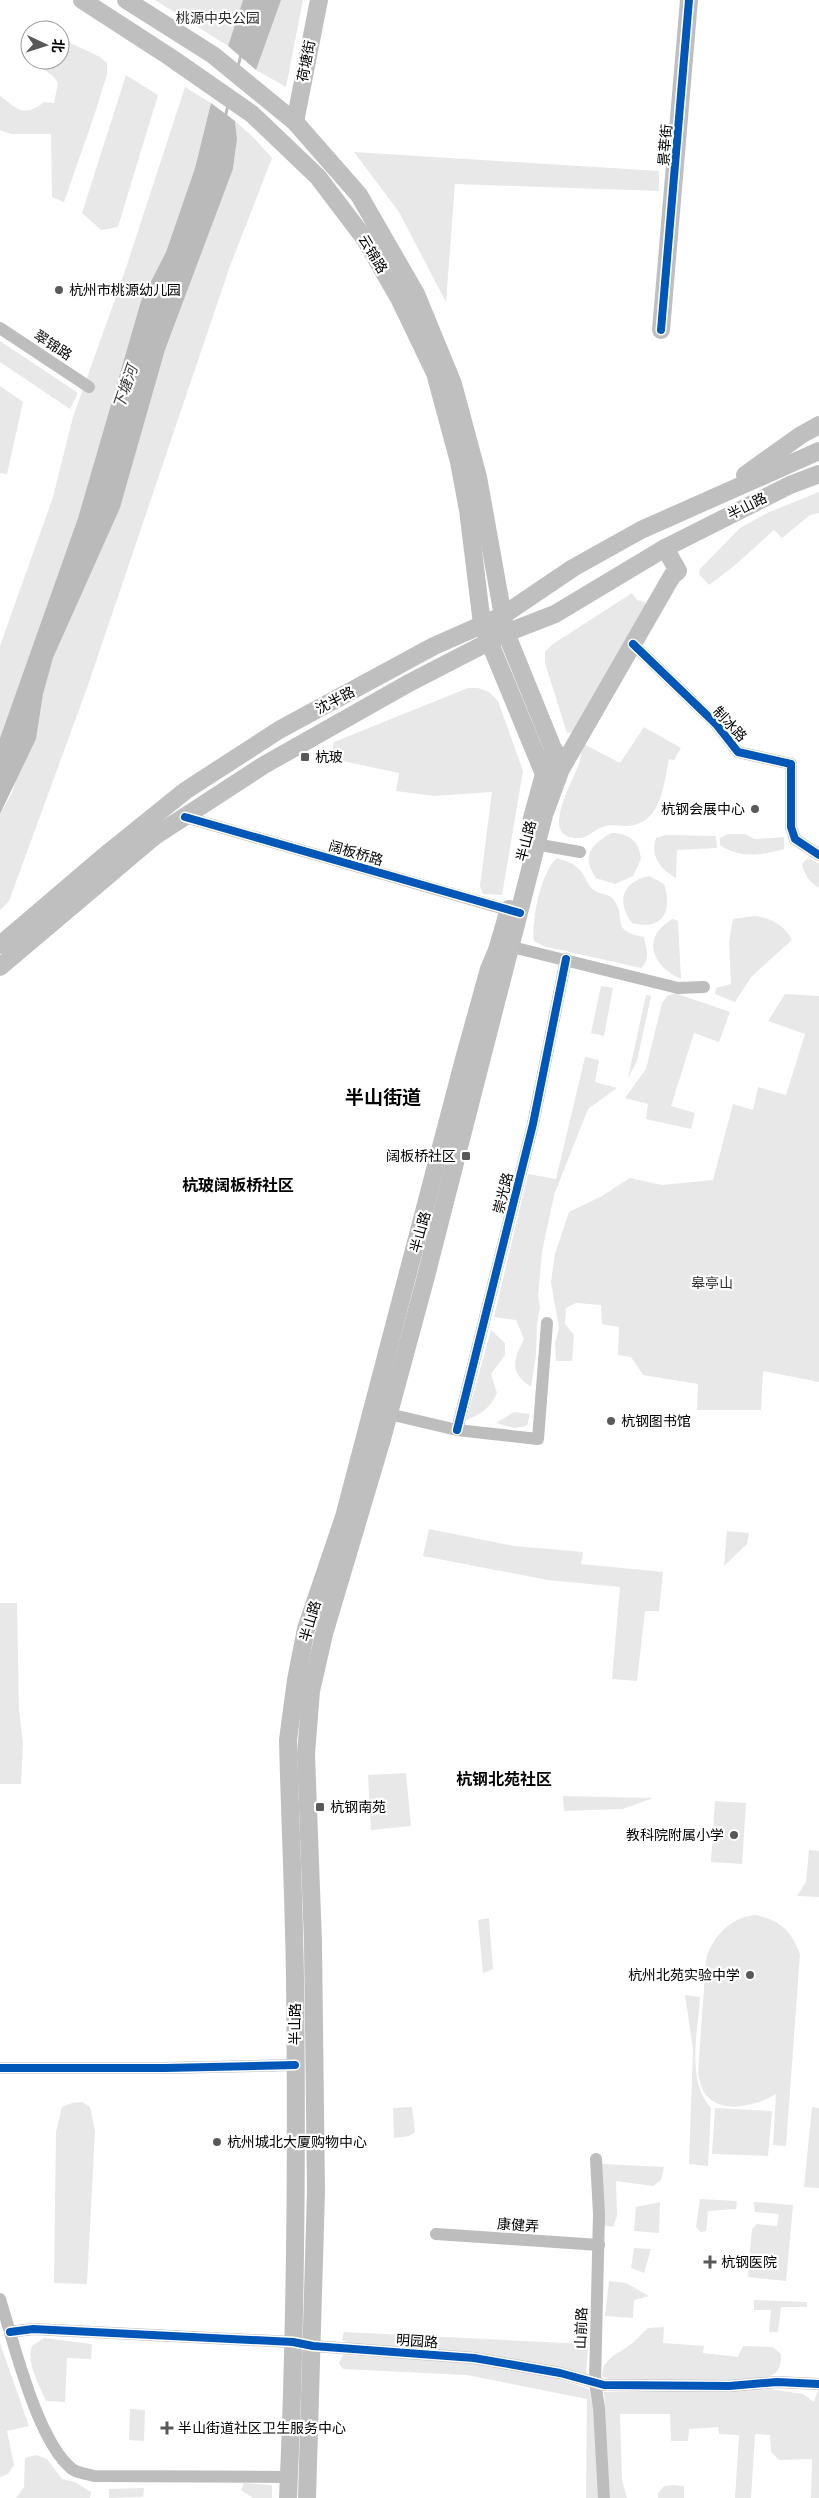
<svg xmlns="http://www.w3.org/2000/svg" width="819" height="2498" font-family="'IBM Plex Sans','Noto Sans SC',sans-serif">
	<style>
		.green { fill: #e8e8e8 }
		.water { fill: #bababa }
		.lines { fill: none; stroke-linecap: round; stroke-linejoin: round }
		.stream { stroke: #bababa; stroke-width: 3 }
		.street { stroke: #bdbdbd; stroke-width: 12 }
		.secondary { stroke: #bfbfbf; stroke-width: 18 }
		.cycleway-casing { stroke: #fff; stroke-width: 11 }
		.cycleway { stroke: #0057b8; stroke-width: 8 }
		.poi-dot { fill: #595959; stroke: #fff; stroke-width: 2 }
		.labels { text-anchor: middle; dominant-baseline: central; stroke-width: 4.5; stroke-linejoin: round; paint-order: stroke }
		.park-label { font-size: 14px; fill: #2d2d2d; stroke: #fff }
		.street-label { font-size: 14px; fill: #000; stroke: #fff }
		.poi-label { font-size: 14px; fill: #000; stroke: #fff; text-anchor: start }
		.water-label { font-size: 15px; font-style: italic; fill: #3e3e3e; stroke: #fff }
		.quarter-label { font-size: 16px; font-weight: bold; fill: #000; stroke: #fff }
		.district-label { font-size: 19px; font-weight: bold; fill: #000; stroke: #fff }
	</style>
	<rect width="100%" height="100%" fill="#fff"/>
	<g class="green">
		<polygon points="155,0 243,0 228,46"/>
		<polygon points="280,0 303,0 286,87 256,70"/>
		<path d="M60,38L100,57L107,63V74L94,116L64,202L52,197L51,134H11L0,130V96C17,108 23,119 44,102L54,103L58,83L54,77L37,64L38,60H60Z"/>
		<polygon points="126,75 158,95 118,227 101,230 82,213"/>
		<polygon points="185,87 211,103 195,168 166,252 141,301 78,518 0,738 0,646 53,497 73,417 124,274"/>
		<polygon points="235,121 255,139 272,158 230,266 87,688 9,901 0,910 0,814 12,793 53,658 120,508 165,350 233,169 237,139"/>
		<polygon points="354,152 659,171 659,191 455,184 446,302 399,212"/>
		<polygon points="0,341 78,393 70,409 0,362"/>
		<polygon points="0,386 23,402 7,474 0,473"/>
		<polygon points="819,492 819,513 810,515 782,538 774,530 734,566 709,585 699,574 700,569 740,528 767,513"/>
		<polygon points="632,593 637,600 645,602 648,609 574,732 567,733 545,663 545,652 553,644"/>
		<polygon points="468,688 478,688 489,692 498,701 523,771 502,895 483,894 480,886 492,792 434,796 396,791 399,773 333,759 331,754 334,742"/>
		<path d="M644,727L681,748L674,760L669,759C664,782 662,819 634,825C624,828 613,823 603,827C595,829 588,838 580,838C536,841 574,780 580,761C582,755 579,750 582,743L620,763Z"/>
		<path d="M611,833C629,833 639,841 641,859L633,876L615,884L596,878C581,856 590,846 611,833Z"/>
		<path d="M728,834H745L755,839L784,837V849C762,855 740,859 720,845V838Z"/>
		<path d="M666,835L716,836L717,848L677,850L676,878C660,869 650,856 656,838Z"/>
		<path d="M557,858C564,861 572,862 578,868C586,875 586,887 597,892C603,895 609,893 614,900C627,919 609,931 644,937C646,948 651,960 641,968L543,946L534,941C531,920 541,872 557,858Z"/>
		<path d="M808,858L819,864V888C809,882 805,875 802,864Z"/>
		<path d="M649,876L664,884C673,911 663,931 632,923C616,901 622,882 649,876Z"/>
		<path d="M755,916C770,918 785,925 792,940L751,977L735,1002L715,994L716,988L731,984L729,942L733,919Z"/>
		<path d="M673,919L678,921L681,979C652,966 640,937 673,919Z"/>
		<polygon points="601,986 613,988 604,1036 591,1033"/>
		<polygon points="675,993 730,1012 719,1042 694,1033 671,1106 695,1113 691,1129 646,1119 648,1104 625,1098 646,1069 662,1003 667,996"/>
		<polygon points="785,994 819,996 819,1382 763,1371 761,1410 697,1410 698,1384 643,1375 631,1357 618,1355 619,1327 602,1324 601,1305 576,1303 566,1308 565,1324 574,1335 572,1361 556,1361 555,1343 559,1328 551,1282 555,1254 569,1212 602,1196 630,1178 662,1185 713,1180 733,1104 753,1110 758,1087 786,1095 805,1034 768,1021"/>
		<polygon points="646,995 651,996 637,1061 628,1078"/>
		<path d="M585,1057L599,1060L595,1082L617,1088L588,1109L554,1195L542,1252L538,1295L540,1307L537,1323L536,1355L531,1387C509,1372 513,1361 524,1339L516,1320L494,1317L528,1174L556,1179Z"/>
		<path d="M491,1330L505,1343V1355L491,1374L497,1393C490,1408 482,1414 466,1420Z"/>
		<polygon points="514,1412 530,1414 527,1426 514,1428 496,1423"/>
		<polygon points="429,1529 514,1546 583,1552 581,1564 663,1572 659,1611 645,1611 637,1681 612,1679 620,1587 548,1580 423,1556"/>
		<polygon points="727,1531 749,1533 747,1544 724,1566"/>
		<polygon points="0,1603 17,1603 19,1710 23,1743 21,1784 0,1784"/>
		<polygon points="406,1773 411,1826 371,1830 368,1775"/>
		<polygon points="563,1796 653,1798 623,1809 564,1811"/>
		<polygon points="715,1801 746,1803 742,1864 711,1862"/>
		<polygon points="809,1850 819,1851 819,1897 797,1896 806,1882"/>
		<path d="M755,1915C780,1920 791,1930 800,1954L786,2146L773,2145L776,2094C758,2105 724,2115 707,2096C701,2090 700,2081 698,2074L706,1959C714,1935 730,1918 755,1915Z"/>
		<polygon points="489,1918 493,1969 483,1973 478,1920"/>
		<path d="M685,1995L700,1997C698,2031 686,2081 711,2108L708,2166L689,2164L693,2049Z"/>
		<polygon points="82,2102 90,2107 95,2131 87,2284 54,2283 56,2132 62,2107 72,2103"/>
		<polygon points="412,2107 415,2132 409,2136 394,2138 393,2108"/>
		<polygon points="812,2107 819,2108 819,2188 804,2187"/>
		<polygon points="715,2108 772,2111 768,2156 712,2154"/>
		<polygon points="602,2164 664,2167 661,2180 653,2186 616,2181 617,2216 613,2227 604,2225"/>
		<polygon points="700,2199 737,2201 736,2209 708,2211 706,2231 701,2232 696,2227"/>
		<polygon points="660,2202 659,2233 634,2231 636,2207"/>
		<polygon points="754,2202 793,2205 786,2281 748,2277 752,2229 757,2224 777,2226 779,2214 755,2212"/>
		<polygon points="634,2248 651,2249 644,2273 631,2268"/>
		<polygon points="609,2281 626,2283 649,2296 634,2300 633,2318 605,2316"/>
		<polygon points="754,2300 807,2302 807,2307 781,2307 778,2332 769,2332 771,2310 754,2310"/>
		<path d="M664,2327L663,2343L704,2346L703,2353L738,2357L743,2346L773,2347L781,2354C781,2361 781,2369 774,2374C753,2387 639,2380 609,2379L602,2376C603,2357 617,2355 630,2345C637,2340 642,2333 648,2328Z"/>
		<polygon points="344,2332 586,2344 588,2348 586,2375 349,2343 342,2340"/>
		<path d="M44,2338L92,2344L91,2359L67,2358L65,2402L46,2401C39,2384 26,2363 32,2346Z"/>
		<polygon points="0,2343 29,2426 7,2431 14,2465 8,2474 0,2477"/>
		<polygon points="343,2355 473,2362 556,2378 589,2389 593,2407 599,2498 586,2498 587,2399 467,2375 343,2369 339,2363"/>
		<polygon points="819,2387 819,2498 811,2498 812,2459 779,2460 771,2452 770,2435 755,2434 751,2498 735,2498 739,2435 719,2434 718,2427 689,2429 688,2441 671,2441 670,2414 620,2414 622,2480 627,2498 610,2498 604,2392 769,2389 803,2394 814,2402"/>
		<polygon points="130,2409 145,2410 144,2441 129,2440"/>
		<polygon points="36,2455 47,2459 62,2479 75,2482 91,2492 90,2498 16,2498 24,2487 25,2458"/>
		<polygon points="244,2483 272,2485 272,2498 253,2498 241,2490"/>
		<polygon points="672,2485 684,2486 684,2498 658,2498 658,2493 664,2486"/>
		<polygon points="144,2488 143,2497 109,2498 109,2489"/>
	</g>
	<g class="water">
		<polygon points="243,0 281,0 256,70 228,46"/>
		<polygon points="211,103 235,121 237,139 233,169 165,350 120,508 53,658 43,694 36,739 0,814 0,738 78,518 141,301 166,252 195,168"/>
	</g>
	<g class="lines">
		<g class="stream">
			<polyline points="238,67 241,54"/>
			<polyline points="225,118 228,105"/>
		</g>
		<g class="street">
			<polyline points="0,328 89,387"/>
			<polyline points="633,644 716,724 738,752 791,764 791,827 795,839 819,855"/>
			<polyline points="185,817 515,912"/>
			<polyline points="535,844 580,852"/>
			<polyline points="512,947 678,988 704,987"/>
			<polyline points="389,1414 457,1430 538,1439 547,1323"/>
			<polyline points="457,1430 533,1124 566,959"/>
			<polyline points="0,2068 165,2068 295,2065"/>
			<polyline points="596,2159 599,2214 595,2382 599,2408 604,2498"/>
			<polyline points="436,2234 599,2245"/>
			<path d="M0,2299C14,2343 37,2441 72,2469C77,2473 87,2474 94,2476L289,2477"/>
			<polyline points="10,2332 33,2329 293,2342 313,2346 474,2358 560,2373 604,2385 729,2386 777,2382 819,2384"/>
		</g>
		<g class="secondary">
			<polyline points="82,0 170,57 252,114 318,177 365,239 400,300 435,373 459,462 468,510 482,624 544,774 550,776"/>
			<polyline points="126,0 213,55 295,122 359,195 416,294 453,384 478,477 506,633 558,761"/>
			<polyline points="295,122 319,0"/>
			<polyline points="661,330 689,0"/>
			<polyline points="745,475 801,435 819,425"/>
			<polyline points="532,818 544,774 555,751"/>
			<polyline points="0,945 102,858 185,791 279,730 434,646 502,616 573,568 641,530 819,451"/>
			<polyline points="0,967 155,836 264,765 409,683 506,633 555,614 665,548 790,485 819,474"/>
			<path d="M288,2498C296,2326 297,2153 295,1980C294,1900 290,1820 288,1740L296,1680L306,1629L344,1517L464,1059L489,969L497,950L509,909"/>
			<polyline points="307,2498 316,2191 313,1943 306,1754 311,1691 324,1634 382,1439 424,1284 544,815 561,769 672,576 678,571 665,548"/>
		</g>
		<g class="cycleway-casing">
			<g id="cycleway">
				<polyline points="661,330 689,0"/>
				<polyline points="633,644 716,724 738,752 791,764 791,827 795,839 819,855"/>
				<polyline points="185,817 520,913"/>
				<polyline points="457,1430 533,1124 566,959"/>
				<polyline points="0,2068 165,2068 295,2065"/>
				<polyline points="10,2332 33,2329 293,2342 313,2346 474,2358 560,2373 604,2385 729,2386 777,2382 819,2384"/>
			</g>
		</g>
		<use href="#cycleway" class="cycleway"/>
	</g>
	<g class="poi-dot">
		<circle cx="59" cy="290" r="5"/>
		<rect x="300" y="752" width="10" height="10" rx="2.5"/>
		<circle cx="755" cy="809" r="5"/>
		<rect x="461" y="1151" width="10" height="10" rx="2.5"/>
		<circle cx="611" cy="1421" r="5"/>
		<rect x="315" y="1802" width="10" height="10" rx="2.5"/>
		<circle cx="734" cy="1835" r="5"/>
		<circle cx="750" cy="1975" r="5"/>
		<circle cx="217" cy="2142" r="5"/>
		<path d="M707.5 2254.5h5v5h5v5h-5v5h-5v-5h-5v-5h5z"/>
		<path d="M164.5 2420.5h5v5h5v5h-5v5h-5v-5h-5v-5h5z"/>
	</g>
	<g class="labels">
		<g class="park-label">
			<text x="218" y="18">桃源中央公园</text>
			<text x="712" y="1283">皋亭山</text>
		</g>
		<g class="street-label">
			<text transform="translate(306 61) rotate(-79)">荷塘街</text>
			<text transform="translate(665 145) rotate(-85)">景莘街</text>
			<text transform="translate(373 254) rotate(59)">云锦路</text>
			<text transform="translate(53 345) rotate(33)">翠锦路</text>
			<text transform="translate(747 506) rotate(-27)">半山路</text>
			<text transform="translate(335 700) rotate(-28)">沈半路</text>
			<text transform="translate(730 724) rotate(47)">制冰路</text>
			<text transform="translate(526 841) rotate(-76)">半山路</text>
			<text transform="translate(356 853) rotate(16)">阔板桥路</text>
			<text transform="translate(503 1193) rotate(-76)">崇光路</text>
			<text transform="translate(420 1232) rotate(-75)">半山路</text>
			<text transform="translate(310 1621) rotate(-74)">半山路</text>
			<text transform="translate(295 2024) rotate(-90)">半山路</text>
			<text transform="translate(518 2225) rotate(4)">康健弄</text>
			<text transform="translate(581 2328) rotate(-88)">山前路</text>
			<text transform="translate(417 2341) rotate(4)">明园路</text>
		</g>
		<g class="poi-label">
			<text x="69" y="290">杭州市桃源幼儿园</text>
			<text x="315" y="757">杭玻</text>
			<text x="745" y="809" text-anchor="end">杭钢会展中心</text>
			<text x="456" y="1156" text-anchor="end">阔板桥社区</text>
			<text x="621" y="1421">杭钢图书馆</text>
			<text x="330" y="1807">杭钢南苑</text>
			<text x="724" y="1835" text-anchor="end">教科院附属小学</text>
			<text x="740" y="1975" text-anchor="end">杭州北苑实验中学</text>
			<text x="227" y="2142">杭州城北大厦购物中心</text>
			<text x="721" y="2262">杭钢医院</text>
			<text x="178" y="2428">半山街道社区卫生服务中心</text>
		</g>
		<g class="water-label">
			<text transform="translate(125 387) rotate(-71)">下塘河</text>
		</g>
		<g class="quarter-label">
			<text x="238" y="1185">杭玻阔板桥社区</text>
			<text x="504" y="1779">杭钢北苑社区</text>
		</g>
		<g class="district-label">
			<text x="383" y="1097">半山街道</text>
		</g>
	</g>
	<g transform="translate(45 45) rotate(94)"><circle r="24" fill="#ffffff" stroke="#999999"/>
	<path d="M0-4L9 19L0 12L-9 19Z" fill="#595959"/>
	<text y="-8" font-size="14" font-weight="bold" text-anchor="middle" fill="#000000">北</text>
	</g>
</svg>
